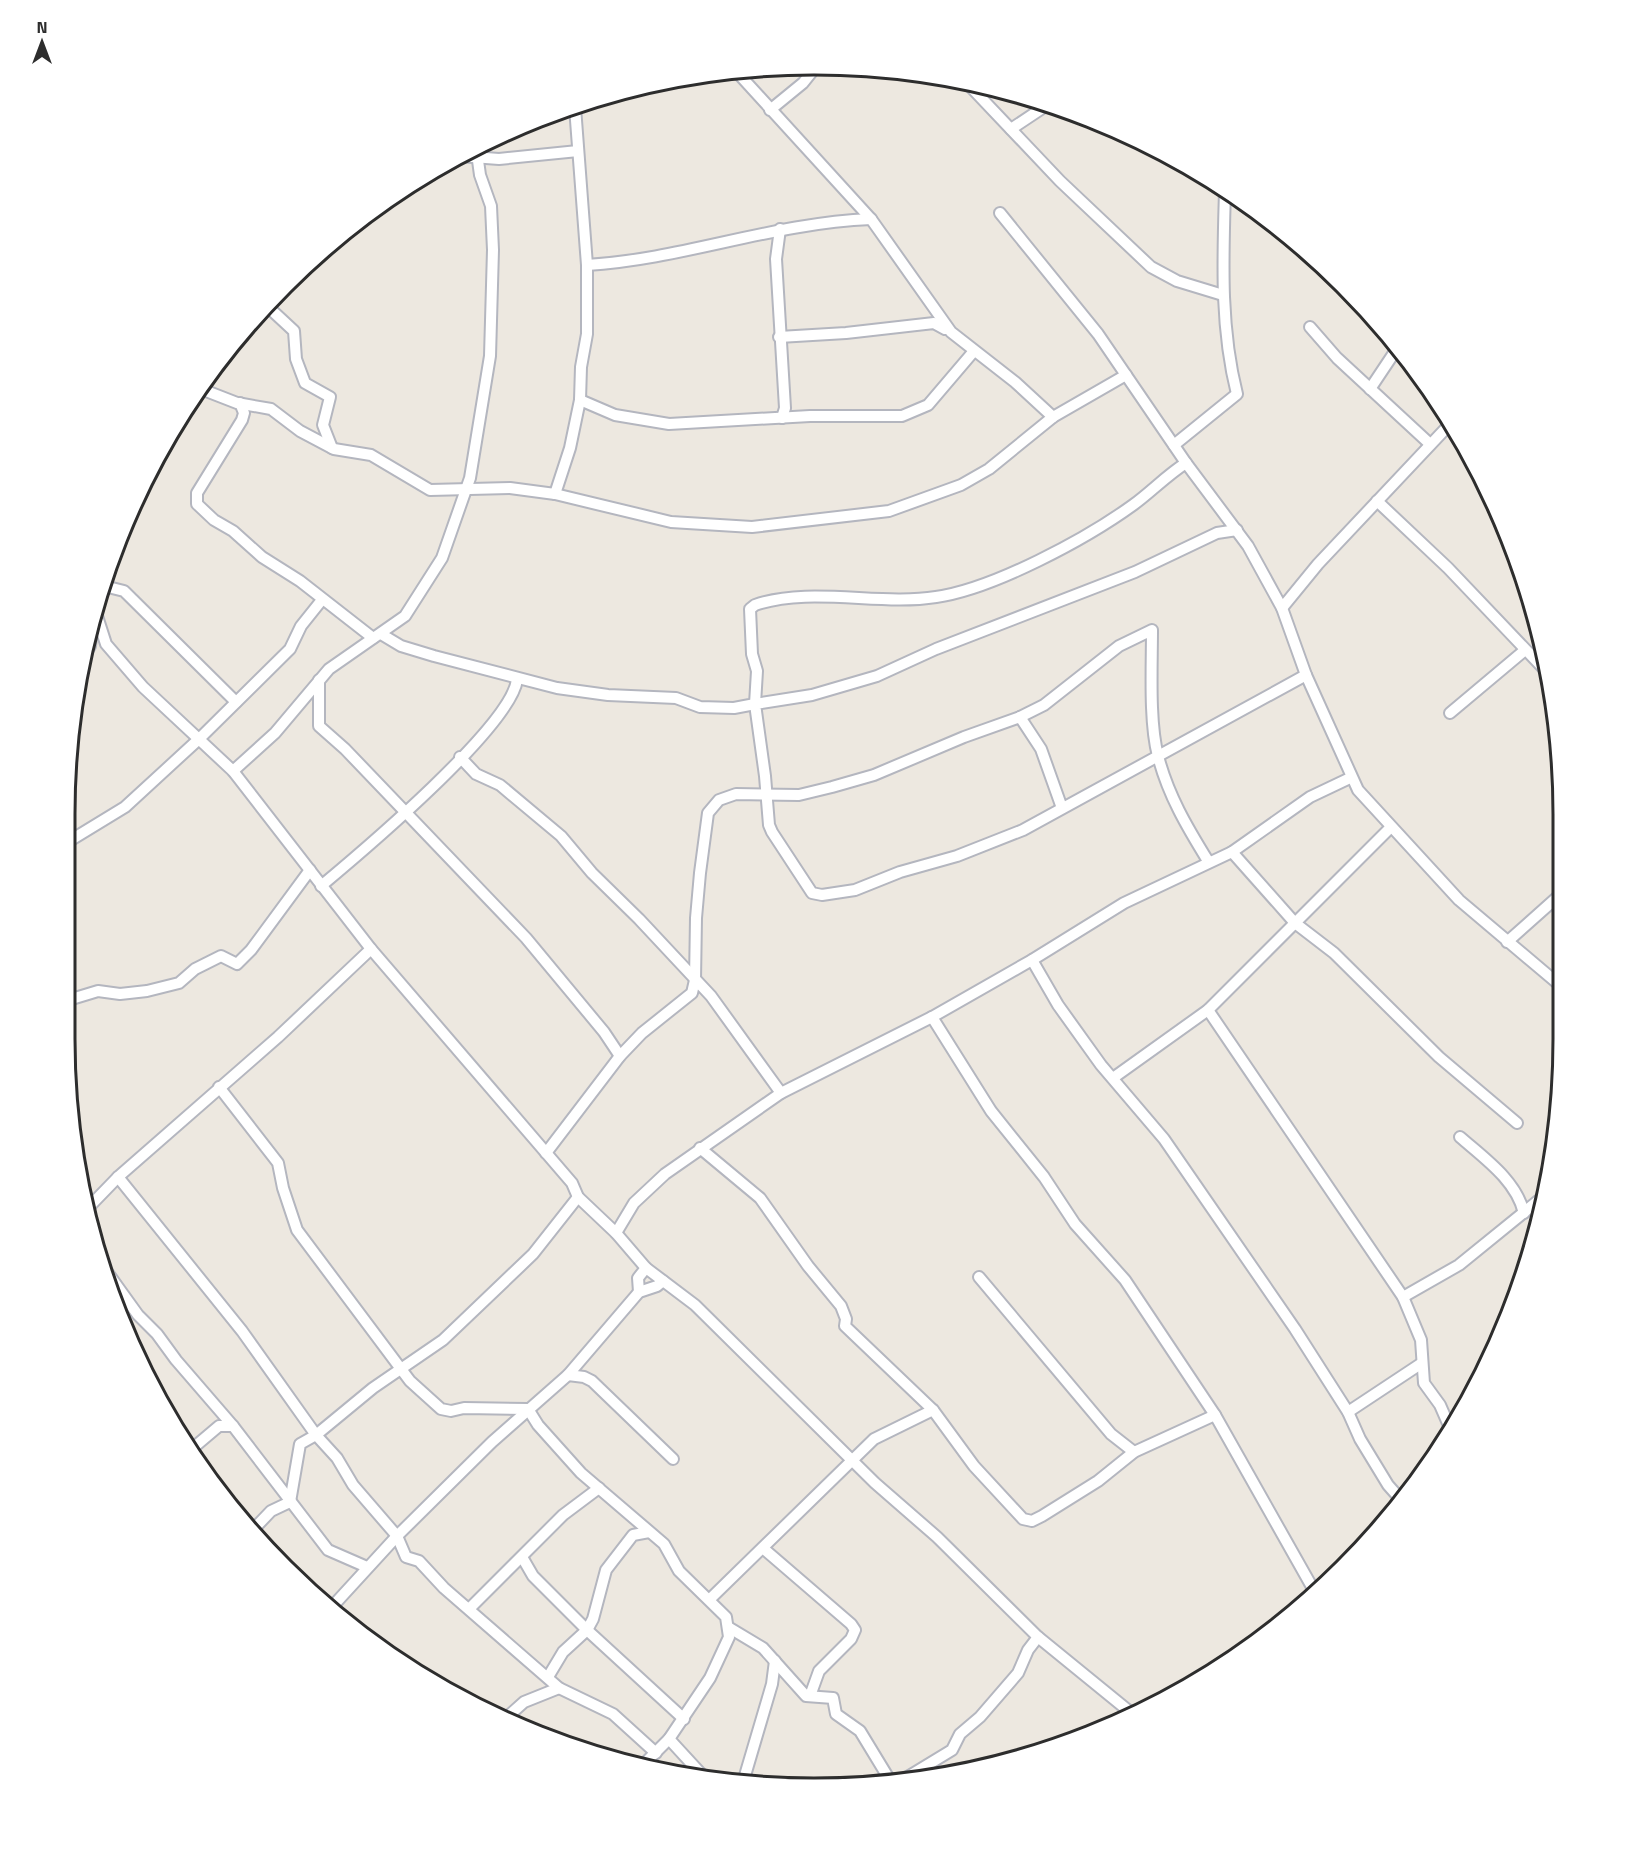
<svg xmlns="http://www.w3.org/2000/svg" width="1628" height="1853" font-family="'Titillium Web',sans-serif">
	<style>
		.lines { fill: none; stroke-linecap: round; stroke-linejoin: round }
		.minor-casing { stroke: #b4b6bf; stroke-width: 14 }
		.minor { stroke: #fff; stroke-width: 10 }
		.rim { fill: none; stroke: #2d2d2d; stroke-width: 3 }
	</style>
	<rect width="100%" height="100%" fill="#ede8e0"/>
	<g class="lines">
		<g class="minor-casing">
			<g id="minor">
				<polyline points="736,71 871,219 951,332 1015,382 1053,417"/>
				<polyline points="968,84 1060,181 1151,267 1177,281 1223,295"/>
				<polyline points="770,110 803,83 815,68"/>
				<polyline points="1011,129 1050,103"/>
				<polyline points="459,156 499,159 578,151"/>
				<polyline points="1000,213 1098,334 1186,463 1248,546 1282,608 1306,675 1358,790 1459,900 1562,987"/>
				<polyline points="780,229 776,259 785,408 782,418"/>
				<path d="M587,265C684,259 772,223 871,219"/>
				<polyline points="266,305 294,331 296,359 305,383 330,397 323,425 332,448"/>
				<polyline points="1310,327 1337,358 1430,444"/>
				<polyline points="779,337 846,333 934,323 945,329"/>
				<polyline points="201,389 237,403 271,409 300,431 334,449 371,455 430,490 510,488 555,494 671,522 752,527 889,511 961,485 989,469 1053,417 1126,375"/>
				<polyline points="1370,389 1398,347"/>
				<polyline points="580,400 615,415 669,424 810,416 902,416 928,405 974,351"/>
				<polyline points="240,403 244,413 242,420 197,493 197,504 214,520 233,531 262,557 300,581 373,638"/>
				<path d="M1174,445L1237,394C1220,327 1223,259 1225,191"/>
				<polyline points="555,494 570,448 580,400 581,367 587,334 587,265 575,107"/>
				<polyline points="1377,501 1448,568 1547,672"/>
				<polyline points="1237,530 1217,533 1135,572 936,649 877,676 812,695 755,704 765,776 769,825 772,832 812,893 822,895 855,890 900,872 957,856 1023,830 1306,675"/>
				<polyline points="104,586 124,591 236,702"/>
				<polyline points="1282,608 1318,564 1450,424"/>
				<polyline points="96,613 106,644 143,687 233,771 371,949 572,1183 578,1197 616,1233 646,1268 695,1305 875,1483 937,1537 1038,1637 1130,1712"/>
				<path d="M381,634L401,646L434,656L557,688L608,695L676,698L700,707L734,708L755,704L757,671L752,654L750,609L755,605C809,586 880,606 936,597C993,589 1086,539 1133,505C1151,492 1167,475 1186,463"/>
				<polyline points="82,659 90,646 93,621"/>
				<polyline points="319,680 319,726 345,749 526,938 604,1032 620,1056"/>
				<polyline points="1450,713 1525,650"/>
				<polyline points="1020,717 1041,749 1062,808"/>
				<polyline points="460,757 476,774 500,785 561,836 592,873 639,919 711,996 781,1093"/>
				<polyline points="233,771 275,733 329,669 405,616 442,558 470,478 490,356 493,250 491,206 480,175 476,146"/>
				<polyline points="66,843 125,807 199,739 290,649 301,626 321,601"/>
				<polyline points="1232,852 1295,923 1334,953 1439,1057 1517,1123"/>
				<path d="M321,886C363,851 510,727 517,680"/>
				<polyline points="1507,942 1562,893"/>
				<polyline points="1032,960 1058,1005 1101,1065 1164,1139 1295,1329 1348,1412 1360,1439 1388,1485 1403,1502"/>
				<polyline points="65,1001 98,991 120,994 147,991 179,983 195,969 221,956 237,964 251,950 310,870"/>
				<polyline points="1208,1010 1403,1297 1421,1340 1424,1383 1440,1405 1450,1428"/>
				<polyline points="932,1017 991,1111 1044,1177 1075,1224 1125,1280 1215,1415 1316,1594"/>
				<polyline points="1113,1078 1208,1010 1390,828"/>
				<polyline points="219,1087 278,1163 283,1188 297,1230 410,1381 441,1409 451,1411 464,1408 528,1409 538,1425 581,1473 664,1544 679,1571 726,1617 729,1637 710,1678 669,1739 642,1766"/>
				<path d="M1460,1137C1484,1158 1516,1180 1524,1213"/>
				<polyline points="700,1148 760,1198 808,1266 841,1306 846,1319 845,1326 933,1410 974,1466 1023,1519 1032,1521 1042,1516 1098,1481 1134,1452 1215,1415"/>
				<path d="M546,1153L620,1056L642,1033L692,993L695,980L696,918L700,873L708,813L719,800L736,794L799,795L832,787L874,775L964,737L1020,717L1044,705L1119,646L1152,630C1152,667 1149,722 1158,756C1168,795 1187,827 1208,861"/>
				<polyline points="118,1177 242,1331 316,1435 337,1458 353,1485 397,1536 406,1557 419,1561 444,1588 559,1688 613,1714 656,1753"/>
				<polyline points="87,1209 118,1177 278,1037 371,949"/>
				<polyline points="616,1233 634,1203 665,1174 781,1093 932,1017 1032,960 1124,903 1232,852 1310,797 1350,778"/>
				<polyline points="102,1265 138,1315 157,1334 176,1360 233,1426 328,1550 367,1567"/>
				<polyline points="979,1277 1111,1434 1134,1452"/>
				<polyline points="639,1292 638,1278 646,1268"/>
				<polyline points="1403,1297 1459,1265 1544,1196"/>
				<polyline points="568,1375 584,1377 592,1381 673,1459"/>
				<polyline points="1348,1412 1422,1363"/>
				<polyline points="193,1448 219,1426 233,1426"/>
				<polyline points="250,1533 271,1511 290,1502 300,1444 316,1435 373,1388 443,1340 533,1254 578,1197"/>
				<polyline points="764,1549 851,1624 855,1630 851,1639 819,1671 810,1696"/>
				<polyline points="522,1557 533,1576 587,1630 684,1719"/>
				<polyline points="710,1599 874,1439 933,1410"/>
				<polyline points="331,1608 397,1536 492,1442 568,1375 639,1292 657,1286 663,1281"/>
				<polyline points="470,1608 563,1515 599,1488"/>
				<polyline points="728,1627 763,1648 806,1696 833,1698 836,1714 860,1731 891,1782"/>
				<polyline points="548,1677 563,1652 587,1630 593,1619 606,1570 633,1535 649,1532"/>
				<polyline points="505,1719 524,1702 559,1688"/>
				<polyline points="669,1739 703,1776"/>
				<polyline points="744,1779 772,1684 775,1661"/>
				<polyline points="901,1781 952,1750 960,1734 980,1717 1018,1673 1028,1650 1038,1637"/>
			</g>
		</g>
		<use href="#minor" class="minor"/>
	</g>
	<path d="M0 0H1628V1853H0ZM814 75H814A739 739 0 0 1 1553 814V1039A739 739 0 0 1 814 1778H814A739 739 0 0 1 75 1039V814A739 739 0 0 1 814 75Z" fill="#fff" fill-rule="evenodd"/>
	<path class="rim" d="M814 75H814A739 739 0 0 1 1553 814V1039A739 739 0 0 1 814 1778H814A739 739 0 0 1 75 1039V814A739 739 0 0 1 814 75Z"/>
	<g transform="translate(42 42)" stroke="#ffffff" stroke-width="4.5" paint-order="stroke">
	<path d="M0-4.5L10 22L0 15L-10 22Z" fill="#2d2d2d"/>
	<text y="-9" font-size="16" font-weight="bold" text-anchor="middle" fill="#2d2d2d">N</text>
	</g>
</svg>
